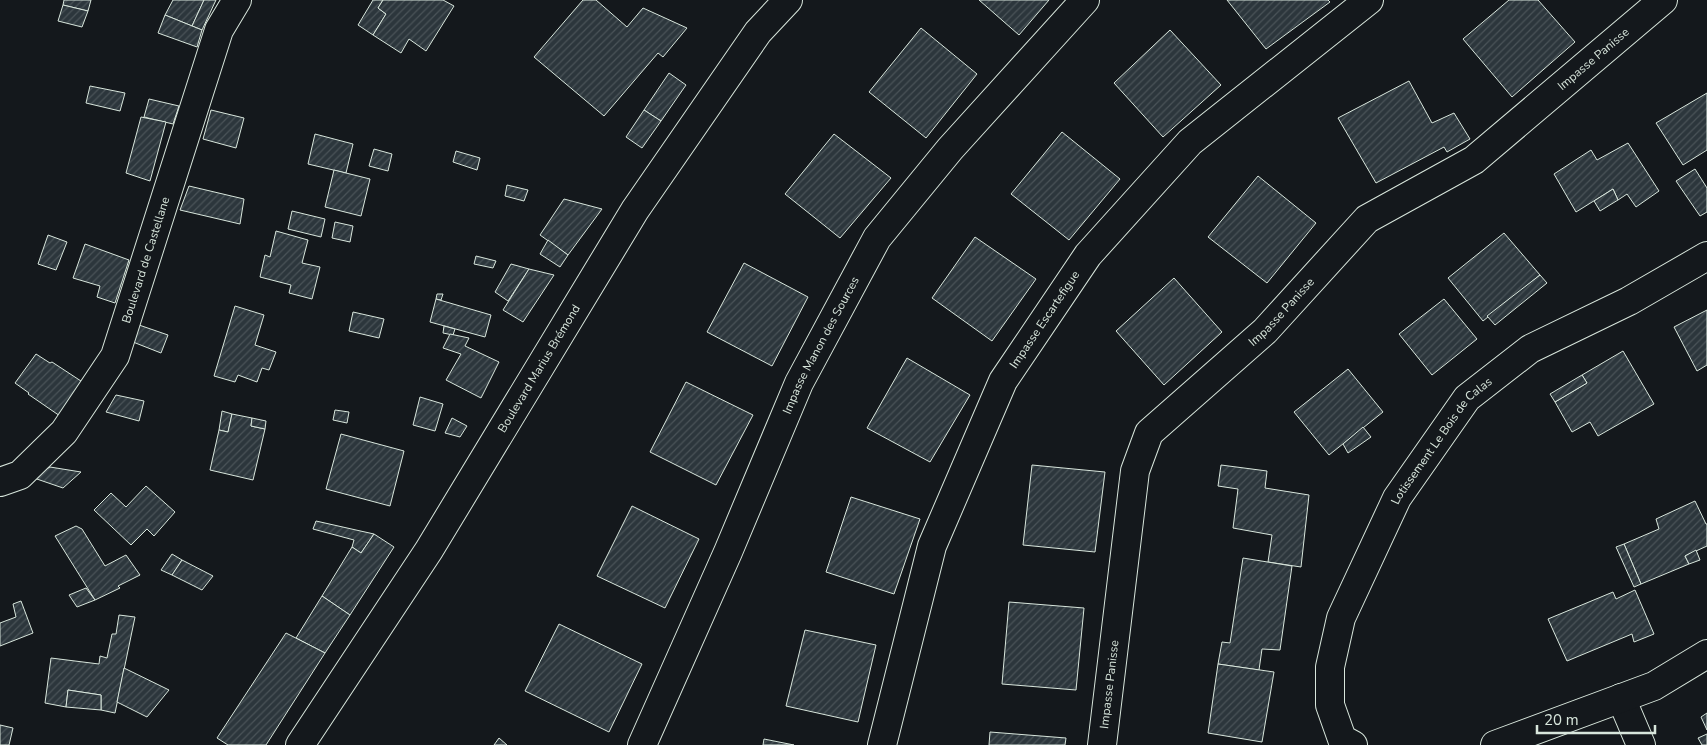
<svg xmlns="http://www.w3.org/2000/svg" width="1707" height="745" font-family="'Nunito Sans',sans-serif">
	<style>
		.building { fill: url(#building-hatch); stroke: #d8e6dc }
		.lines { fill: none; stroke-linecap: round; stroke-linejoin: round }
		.street-casing { stroke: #d8e6dc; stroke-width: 30 }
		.street { stroke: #14181c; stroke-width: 28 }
		.labels { text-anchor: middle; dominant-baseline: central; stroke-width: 4; stroke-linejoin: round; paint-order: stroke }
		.street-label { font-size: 12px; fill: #d8e6dc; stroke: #14181c }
	</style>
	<defs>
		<pattern id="building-hatch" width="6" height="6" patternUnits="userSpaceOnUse" patternTransform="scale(1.25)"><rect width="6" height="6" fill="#2c363c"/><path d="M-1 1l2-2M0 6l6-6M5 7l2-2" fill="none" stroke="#4a5358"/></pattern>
	</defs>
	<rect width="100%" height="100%" fill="#14181c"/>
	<g class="building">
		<polygon points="64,0 91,0 88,11 63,5"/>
		<polygon points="173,0 204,0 192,26 165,15"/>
		<polygon points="204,0 216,0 202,30 192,26"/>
		<polygon points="373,0 383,0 378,8 386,14 373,35 358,25"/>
		<polygon points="383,0 443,0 454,6 426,51 409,39 401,53 373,35 386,14 378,8"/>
		<polygon points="583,0 596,0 627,27 643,8 687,28 663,57 658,53 604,116 534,57"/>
		<polygon points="979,0 1049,0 1019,35"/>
		<polygon points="1227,0 1328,0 1330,2 1266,49"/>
		<polygon points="1509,0 1538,0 1575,42 1512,97 1463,39"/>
		<polygon points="63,5 88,11 82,27 58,21"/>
		<polygon points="165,15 202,30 197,47 158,33"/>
		<polygon points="921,28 977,74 926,138 869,92"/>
		<polygon points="1170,30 1221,85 1163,137 1114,83"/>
		<polygon points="669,73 686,85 661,121 644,110"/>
		<polygon points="1409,81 1432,123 1454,113 1470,139 1447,152 1444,147 1376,183 1338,118"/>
		<polygon points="90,86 125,93 120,111 86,103"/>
		<polygon points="1707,93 1707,150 1683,165 1656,123"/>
		<polygon points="149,99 179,106 173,124 144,117"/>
		<polygon points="211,110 244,118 236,148 203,139"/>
		<polygon points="644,110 661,121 642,148 626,137"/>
		<polygon points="141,117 166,122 150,181 126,173"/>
		<polygon points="1062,132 1120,179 1069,240 1011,194"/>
		<polygon points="315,134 353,144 346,173 308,164"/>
		<polygon points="834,134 891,178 840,238 785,194"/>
		<polygon points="1628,143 1659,191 1636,207 1627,194 1618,200 1613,189 1576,212 1554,174 1591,150 1597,160"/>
		<polygon points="374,149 392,154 388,171 369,166"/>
		<polygon points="456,151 480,158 477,170 453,162"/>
		<polygon points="1695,169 1707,188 1707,212 1700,216 1676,181"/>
		<polygon points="334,170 370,179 361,216 325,207"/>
		<polygon points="1258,176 1316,223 1267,283 1208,237"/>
		<polygon points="507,185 528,190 524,201 505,196"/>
		<polygon points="189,186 244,199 240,224 180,210"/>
		<polygon points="1613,189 1618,200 1600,211 1594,201"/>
		<polygon points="564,199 602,209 568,255 540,235"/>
		<polygon points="292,211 325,219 321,237 288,229"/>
		<polygon points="335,222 353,226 350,242 332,238"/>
		<polygon points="276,231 308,240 302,263 320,267 312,299 289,293 291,285 260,277 265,255 270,257"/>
		<polygon points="1504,233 1540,275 1483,321 1448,278"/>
		<polygon points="48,235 67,242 56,270 38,264"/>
		<polygon points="975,237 1036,279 992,341 932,298"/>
		<polygon points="548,240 568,255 560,267 540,254"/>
		<polygon points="85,244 129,260 115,303 97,297 100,286 73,278"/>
		<polygon points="476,256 496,261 493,268 474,264"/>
		<polygon points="744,263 808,297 772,366 707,332"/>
		<polygon points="511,264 529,269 508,301 495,292"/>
		<polygon points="529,269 554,275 523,322 503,310"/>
		<polygon points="1540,275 1547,283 1495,325 1487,316"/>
		<polygon points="1174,278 1222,332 1164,385 1116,331"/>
		<polygon points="437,294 443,294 441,300 436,299"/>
		<polygon points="436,299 491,315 485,337 430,322"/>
		<polygon points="1444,299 1477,339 1432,375 1399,334"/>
		<polygon points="235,306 264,315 255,345 276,352 269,370 262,368 257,382 238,375 235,382 214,376"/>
		<polygon points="1707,310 1707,365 1697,371 1674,327"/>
		<polygon points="353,312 384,319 379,338 349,331"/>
		<polygon points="139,325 168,335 161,353 133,342"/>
		<polygon points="444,326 455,329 453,335 443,333"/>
		<polygon points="450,334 469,338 465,346 499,362 481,398 446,380 461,354 443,348"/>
		<polygon points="1623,351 1654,404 1598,436 1590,422 1572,432 1555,402 1587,383 1582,375"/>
		<polygon points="36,354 50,363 52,362 84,383 60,416 28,394 29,393 15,383"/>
		<polygon points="907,358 970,395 930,462 867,428"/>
		<polygon points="1348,369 1383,412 1329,455 1294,412"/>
		<polygon points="1582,375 1587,383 1555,402 1550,394"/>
		<polygon points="686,382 753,415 716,485 650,452"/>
		<polygon points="116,395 144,401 139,421 106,412"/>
		<polygon points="420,397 443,404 435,431 413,425"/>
		<polygon points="335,410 349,412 347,423 333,420"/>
		<polygon points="222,411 232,414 228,432 219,430"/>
		<polygon points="232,414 252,418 251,426 265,429 253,480 210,470 219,430 228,432"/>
		<polygon points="252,418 266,421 265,429 251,426"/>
		<polygon points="452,418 467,426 460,437 445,433"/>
		<polygon points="1363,427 1371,437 1348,453 1343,444"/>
		<polygon points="341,434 404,451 390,506 326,489"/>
		<polygon points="1032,465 1105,472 1095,552 1023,545"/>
		<polygon points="1221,465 1267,471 1265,488 1309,495 1301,567 1268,562 1272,535 1233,528 1238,489 1218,486"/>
		<polygon points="50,467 81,472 63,488 31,477"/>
		<polygon points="146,486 175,512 154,536 147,529 131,545 94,510 111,493 126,507"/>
		<polygon points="851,497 920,519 894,594 826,572"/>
		<polygon points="1695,501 1706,524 1707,524 1707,546 1685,556 1689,564 1641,584 1624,544 1659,529 1656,519"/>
		<polygon points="632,506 699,539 665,608 597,576"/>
		<polygon points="316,521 356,530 374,534 361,553 352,547 354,540 313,529"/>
		<polygon points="76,526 82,529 105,566 126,555 140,575 118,586 120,588 95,600 55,536"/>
		<polygon points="374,534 394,547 350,615 322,596 352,547 361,553"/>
		<polygon points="1624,544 1641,584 1634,587 1616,547"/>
		<polygon points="1696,550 1700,560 1689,564 1685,556"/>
		<polygon points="172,554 182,560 172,575 161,570"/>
		<polygon points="1243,558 1292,566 1280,650 1262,649 1259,670 1218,664 1222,642 1230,643"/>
		<polygon points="182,560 213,576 202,590 172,575"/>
		<polygon points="86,588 95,600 77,607 69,595"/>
		<polygon points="1635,590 1654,634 1634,642 1632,634 1567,661 1548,619 1613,592 1616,599"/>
		<polygon points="322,596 350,615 325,653 296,638"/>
		<polygon points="21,601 33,633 0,646 0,623 16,617 13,604"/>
		<polygon points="1009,602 1084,608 1076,690 1002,684"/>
		<polygon points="119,615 135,617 115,713 101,710 101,695 68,690 66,707 45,703 51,658 99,664 100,656 107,658 112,634 116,634"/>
		<polygon points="559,624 642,664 609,732 525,691"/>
		<polygon points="805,630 876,645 858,722 786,706"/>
		<polygon points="286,633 325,653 266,745 228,745 217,738"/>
		<polygon points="1218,664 1274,672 1262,742 1208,733"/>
		<polygon points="124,668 169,690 147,717 117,702"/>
		<polygon points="68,690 101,695 101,710 66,707"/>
		<polygon points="1707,713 1707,730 1701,717"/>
		<polygon points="0,725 13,728 9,745 0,745"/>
		<polygon points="990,732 1066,738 1065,745 989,745"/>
		<polygon points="1707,734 1707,745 1702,745 1698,738"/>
		<polygon points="499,738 507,745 494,745"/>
		<polygon points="764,739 794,745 763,745"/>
	</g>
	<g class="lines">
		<g class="street-casing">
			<g id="street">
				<path id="s1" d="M0,482L20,475L64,432L115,356L219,30L237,0"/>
				<polyline points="1621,698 1641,745"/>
				<path id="s2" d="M300,745L429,550L635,210L758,32L788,0"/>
				<path id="s3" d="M642,745L728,552L799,383L877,238L950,149L1085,0"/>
				<path id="s4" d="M882,745L932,546L1003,381L1088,255L1190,142L1369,0"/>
				<path id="s5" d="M1102,745L1135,471L1149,433L1265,331L1367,219L1474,160L1663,0"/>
				<path id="s6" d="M1353,745L1342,739L1330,705V667L1341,618L1397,498L1467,398L1530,349L1629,301L1707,256"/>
				<polyline points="1495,745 1654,686 1707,654"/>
			</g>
		</g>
		<use href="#street" class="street"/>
	</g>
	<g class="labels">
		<g class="street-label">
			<text stroke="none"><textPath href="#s5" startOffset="901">Impasse Panisse</textPath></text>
			<text stroke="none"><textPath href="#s1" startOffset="275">Boulevard de Castellane</textPath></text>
			<text stroke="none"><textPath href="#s5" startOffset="496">Impasse Panisse</textPath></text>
			<text stroke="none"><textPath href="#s4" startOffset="459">Impasse Escartefigue</textPath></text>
			<text stroke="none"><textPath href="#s3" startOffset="438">Impasse Manon des Sources</textPath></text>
			<text stroke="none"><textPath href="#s2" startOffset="446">Boulevard Marius Brémond</textPath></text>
			<text stroke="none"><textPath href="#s6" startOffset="342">Lotissement Le Bois de Calas</textPath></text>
			<text stroke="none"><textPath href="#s5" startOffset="61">Impasse Panisse</textPath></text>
		</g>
	</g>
	<path d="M1537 725v8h118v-8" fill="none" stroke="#d8e6dc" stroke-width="2.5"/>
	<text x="1544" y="725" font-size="15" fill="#d8e6dc" stroke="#14181c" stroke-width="4" paint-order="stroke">20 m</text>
</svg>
